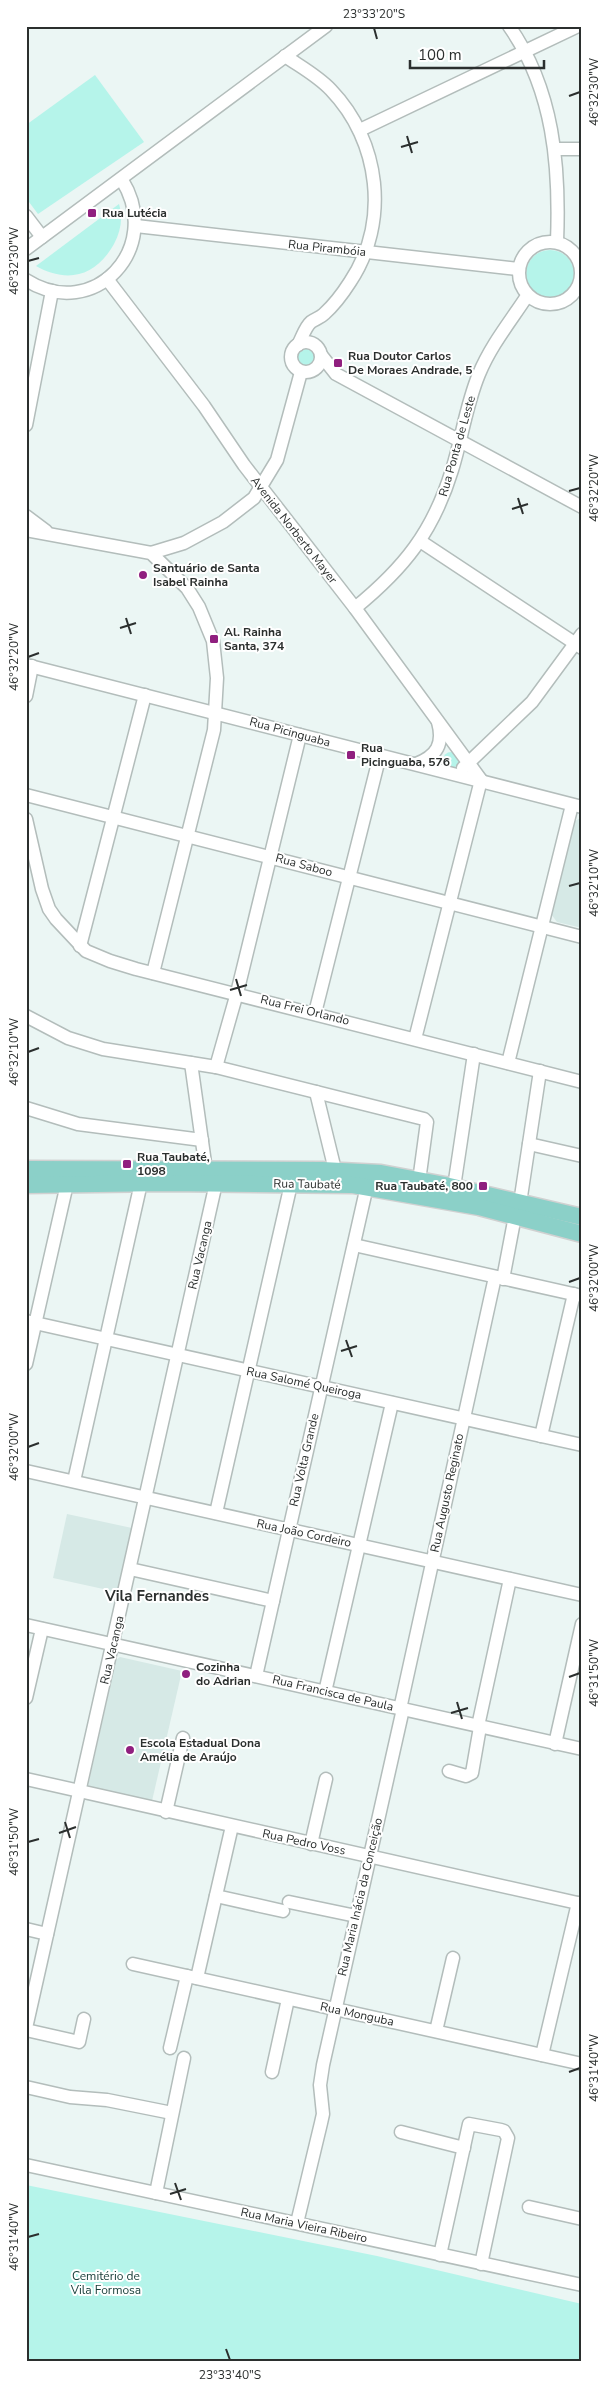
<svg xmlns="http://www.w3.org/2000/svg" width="608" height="2388" font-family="'Nunito Sans',sans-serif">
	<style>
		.built { fill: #d6e9e6 }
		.green { fill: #b5f4ea }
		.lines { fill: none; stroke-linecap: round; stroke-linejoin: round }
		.minor-casing { stroke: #b3bdbb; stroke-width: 15 }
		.major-casing { stroke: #d0d1d1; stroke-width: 19 }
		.minor { stroke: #fff; stroke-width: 12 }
		.major { stroke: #8bd0c8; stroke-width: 16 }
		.ticks { fill: none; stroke: #2b2f2e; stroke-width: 2 }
		.poi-dot { fill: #901f7f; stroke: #fff; stroke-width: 2 }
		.labels { text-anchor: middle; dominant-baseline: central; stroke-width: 4; stroke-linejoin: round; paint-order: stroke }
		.poi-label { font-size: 12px; font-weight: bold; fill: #2b2f2e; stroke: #fff; text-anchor: start }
		.street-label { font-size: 12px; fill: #2b2f2e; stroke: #fff }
		.park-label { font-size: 12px; fill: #1b403c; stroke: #fff }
		.quarter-label { font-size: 15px; font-weight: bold; fill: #2b2f2e; stroke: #fff }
		.neatline { fill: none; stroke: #2b2f2e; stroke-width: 2 }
		.ticks-label { font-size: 12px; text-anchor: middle; fill: #2b2f2e }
	</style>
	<rect width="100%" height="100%" fill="#ebf6f4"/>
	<g class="built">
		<polygon points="582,817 582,928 557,922 551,914 575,821"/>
		<polygon points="67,1514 132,1528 117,1592 53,1578"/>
		<polygon points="120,1657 182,1671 152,1801 88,1786 116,1660"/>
	</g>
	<g class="green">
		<polygon points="95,75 144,142 38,214 26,198 26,125"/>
		<path d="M119,204C123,218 121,231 114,244C96,276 68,284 36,266Z"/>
		<circle cx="550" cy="274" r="24"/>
		<circle cx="306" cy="358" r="9"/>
		<circle cx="451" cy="760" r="8"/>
		<polygon points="26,2185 377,2256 582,2304 582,2362 26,2362"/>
	</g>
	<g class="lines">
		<g class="minor-casing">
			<g id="minor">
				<path d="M509,26C554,90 560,167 557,242"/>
				<path d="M285,56C301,67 318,76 331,90C380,141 390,222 350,282C343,293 334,305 324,314C320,318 315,319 311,322C305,327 302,338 298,345"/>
				<polyline points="360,130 578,26"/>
				<polyline points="555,149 582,149"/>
				<polyline points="26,216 42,237"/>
				<polyline points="136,226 518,269"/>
				<circle cx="550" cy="273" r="31"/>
				<polyline points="26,249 326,26"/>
				<polyline points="107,279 204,406 244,465 355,608 481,780"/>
				<path d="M26,280C94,323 164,248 122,180"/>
				<circle cx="306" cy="357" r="15"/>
				<polyline points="321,355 336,374 582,507"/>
				<polyline points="26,425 52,291"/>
				<polyline points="26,516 46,531"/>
				<polyline points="26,530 151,553 187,588 199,607 213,641 217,678 214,730 153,973"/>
				<polyline points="420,541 582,648"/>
				<polyline points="151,553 184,543 223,522 254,498 277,460 301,372"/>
				<path d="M355,608C404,568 433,532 452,470C462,438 466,405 479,374C491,345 510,322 527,296"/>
				<polyline points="26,665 582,807"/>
				<polyline points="26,696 32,666"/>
				<path d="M416,764C437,756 444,744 438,722"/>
				<polyline points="463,768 532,702 582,634"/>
				<polyline points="26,795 582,937"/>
				<polyline points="26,819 42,889 49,909 56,919 86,951 110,961 136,969 582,1082"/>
				<polyline points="80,946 145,695"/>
				<polyline points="315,1013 380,755"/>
				<polyline points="26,1016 68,1038 103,1049 216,1067 424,1119 427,1122 419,1181"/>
				<polyline points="415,1039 481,780"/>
				<polyline points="191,1063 206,1170"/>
				<polyline points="508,1063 572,805"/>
				<polyline points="216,1067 237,993 300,735"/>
				<polyline points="316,1092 335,1170"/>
				<polyline points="26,1108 78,1124 202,1140"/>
				<polyline points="529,1144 582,1156"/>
				<polyline points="454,1187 474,1054"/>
				<polyline points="520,1203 540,1071"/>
				<polyline points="354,1245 582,1296"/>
				<polyline points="503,1279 515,1216"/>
				<polyline points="26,1321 582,1445"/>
				<polyline points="26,1364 67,1184"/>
				<polyline points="541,1436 574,1294"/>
				<polyline points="26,1471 582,1595"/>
				<polyline points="74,1481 141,1183"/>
				<polyline points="216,1513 291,1184"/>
				<polyline points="130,1569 273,1601"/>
				<polyline points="26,1625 582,1749"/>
				<polyline points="256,1676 367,1186"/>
				<polyline points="325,1692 392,1403"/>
				<polyline points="26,1698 42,1629"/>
				<polyline points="400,1709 495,1277"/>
				<polyline points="478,1726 510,1579"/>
				<polyline points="555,1744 582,1624"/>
				<polyline points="449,1771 466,1776 472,1773 480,1727"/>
				<polyline points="26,1779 582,1904"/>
				<polyline points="166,1812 183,1738"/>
				<polyline points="311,1844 326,1779"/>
				<polyline points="216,1896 283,1911"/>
				<polyline points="289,1902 356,1916"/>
				<polyline points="26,1929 47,1934"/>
				<polyline points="133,1964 582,2064"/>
				<polyline points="197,1978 232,1826"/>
				<polyline points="26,2028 216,1183"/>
				<polyline points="26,2030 79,2042 84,2019"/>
				<polyline points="436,2031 453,1958"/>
				<polyline points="170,2048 187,1976"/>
				<polyline points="542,2055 578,1903"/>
				<polyline points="272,2072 288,1999"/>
				<polyline points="26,2087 70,2097 107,2100 172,2113"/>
				<polyline points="401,2132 464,2148"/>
				<polyline points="26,2165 582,2285"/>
				<polyline points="156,2193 184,2058"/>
				<polyline points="529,2207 582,2219"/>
				<polyline points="297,2223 321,2123 323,2114 320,2085 323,2065 403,1709"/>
				<polyline points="440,2255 469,2124 501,2130 504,2131 508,2138 481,2264"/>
			</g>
		</g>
		<g class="major-casing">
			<g id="major">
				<polyline points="26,1169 322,1170 381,1173 445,1185 582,1217"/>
				<polyline points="26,1185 166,1183 353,1185 479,1207 582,1234"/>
			</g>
		</g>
		<use href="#minor" class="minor"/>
		<use href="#major" class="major"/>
	</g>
	<path class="ticks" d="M374,28L377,39M569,96L580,92M407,136L412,153M401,147L418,142M28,261L39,258M569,491L580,488M518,498L523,514M512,509L528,504M126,618L131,634M120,628L136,623M28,657L39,653M569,886L580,883M236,979L241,996M230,990L247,985M28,1052L39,1048M569,1282L580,1278M346,1340L352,1357M341,1351L357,1346M28,1447L39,1443M569,1677L580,1673M457,1702L462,1719M451,1713L468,1708M65,1822L70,1838M59,1833L76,1827M28,1842L39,1839M569,2072L580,2068M175,2183L181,2200M170,2194L186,2189M28,2237L39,2234M226,2349L230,2360"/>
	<g class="poi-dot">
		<rect x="87" y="208" width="10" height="10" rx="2.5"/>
		<rect x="333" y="358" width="10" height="10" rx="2.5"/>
		<circle cx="143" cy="575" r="5"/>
		<rect x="209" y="634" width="10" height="10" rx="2.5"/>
		<rect x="346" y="750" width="10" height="10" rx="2.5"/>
		<rect x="122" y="1159" width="10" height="10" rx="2.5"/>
		<rect x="478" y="1181" width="10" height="10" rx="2.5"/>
		<circle cx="186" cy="1674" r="5"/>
		<circle cx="130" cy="1750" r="5"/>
	</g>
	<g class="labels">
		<g class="poi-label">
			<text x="102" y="213">Rua Lutécia</text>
			<text x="348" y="356">Rua Doutor Carlos<tspan x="348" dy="14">De Moraes Andrade, 5</tspan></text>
			<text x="153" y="568">Santuário de Santa<tspan x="153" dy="14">Isabel Rainha</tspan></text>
			<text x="224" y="632">Al. Rainha<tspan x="224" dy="14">Santa, 374</tspan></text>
			<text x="361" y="748">Rua<tspan x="361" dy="14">Picinguaba, 576</tspan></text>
			<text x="137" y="1157">Rua Taubaté,<tspan x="137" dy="14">1098</tspan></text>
			<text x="473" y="1186" text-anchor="end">Rua Taubaté, 800</text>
			<text x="196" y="1667">Cozinha<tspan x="196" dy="14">do Adrian</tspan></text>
			<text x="140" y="1743">Escola Estadual Dona<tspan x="140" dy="14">Amélia de Araújo</tspan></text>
		</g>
		<g class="street-label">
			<text transform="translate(327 248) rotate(6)">Rua Pirambóia</text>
			<text transform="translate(457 446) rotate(-74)">Rua Ponta de Leste</text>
			<text transform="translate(294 530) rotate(52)">Avenida Norberto Mayer</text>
			<text transform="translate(290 732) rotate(15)">Rua Picinguaba</text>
			<text transform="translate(304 865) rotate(15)">Rua Saboo</text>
			<text transform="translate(305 1010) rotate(14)">Rua Frei Orlando</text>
			<text transform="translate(307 1184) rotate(1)">Rua Taubaté</text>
			<text transform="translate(200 1255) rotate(-77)">Rua Vacanga</text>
			<text transform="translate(304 1383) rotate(12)">Rua Salomé Queiroga</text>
			<text transform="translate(304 1460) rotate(-77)">Rua Volta Grande</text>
			<text transform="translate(447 1493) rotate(-78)">Rua Augusto Reginato</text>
			<text transform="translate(304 1533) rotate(12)">Rua João Cordeiro</text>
			<text transform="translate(112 1650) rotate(-77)">Rua Vacanga</text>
			<text transform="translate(333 1693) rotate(13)">Rua Francisca de Paula</text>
			<text transform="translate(304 1842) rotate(12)">Rua Pedro Voss</text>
			<text transform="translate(360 1897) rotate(-77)">Rua Maria Inácia da Conceição</text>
			<text transform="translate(357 2014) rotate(12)">Rua Monguba</text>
			<text transform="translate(304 2225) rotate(12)">Rua Maria Vieira Ribeiro</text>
		</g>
		<g class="park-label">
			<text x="106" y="2276">Cemitério de<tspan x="106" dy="14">Vila Formosa</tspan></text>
		</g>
		<g class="quarter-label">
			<text x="157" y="1596">Vila Fernandes</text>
		</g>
	</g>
	<rect width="608" height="2388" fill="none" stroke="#ffffff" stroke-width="55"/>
	<path d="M410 60v8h134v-8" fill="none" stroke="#2b2f2e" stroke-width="2.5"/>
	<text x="418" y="60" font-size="15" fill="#2b2f2e" stroke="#ffffff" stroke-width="4" paint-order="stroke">100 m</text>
	<rect x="28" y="28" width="552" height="2332" class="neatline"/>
	<g class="ticks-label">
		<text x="374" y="18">23°33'20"S</text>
		<text transform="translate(594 92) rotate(-90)" y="4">46°32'30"W</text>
		<text transform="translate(14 261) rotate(-90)" y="4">46°32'30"W</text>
		<text transform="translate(594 488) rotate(-90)" y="4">46°32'20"W</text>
		<text transform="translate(14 657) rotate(-90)" y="4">46°32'20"W</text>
		<text transform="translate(594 883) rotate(-90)" y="4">46°32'10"W</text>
		<text transform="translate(14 1052) rotate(-90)" y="4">46°32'10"W</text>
		<text transform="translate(594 1278) rotate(-90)" y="4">46°32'00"W</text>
		<text transform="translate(14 1447) rotate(-90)" y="4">46°32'00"W</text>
		<text transform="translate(594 1673) rotate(-90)" y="4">46°31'50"W</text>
		<text transform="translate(14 1842) rotate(-90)" y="4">46°31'50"W</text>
		<text transform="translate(594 2068) rotate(-90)" y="4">46°31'40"W</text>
		<text transform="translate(14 2237) rotate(-90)" y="4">46°31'40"W</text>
		<text x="230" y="2379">23°33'40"S</text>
	</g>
</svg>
